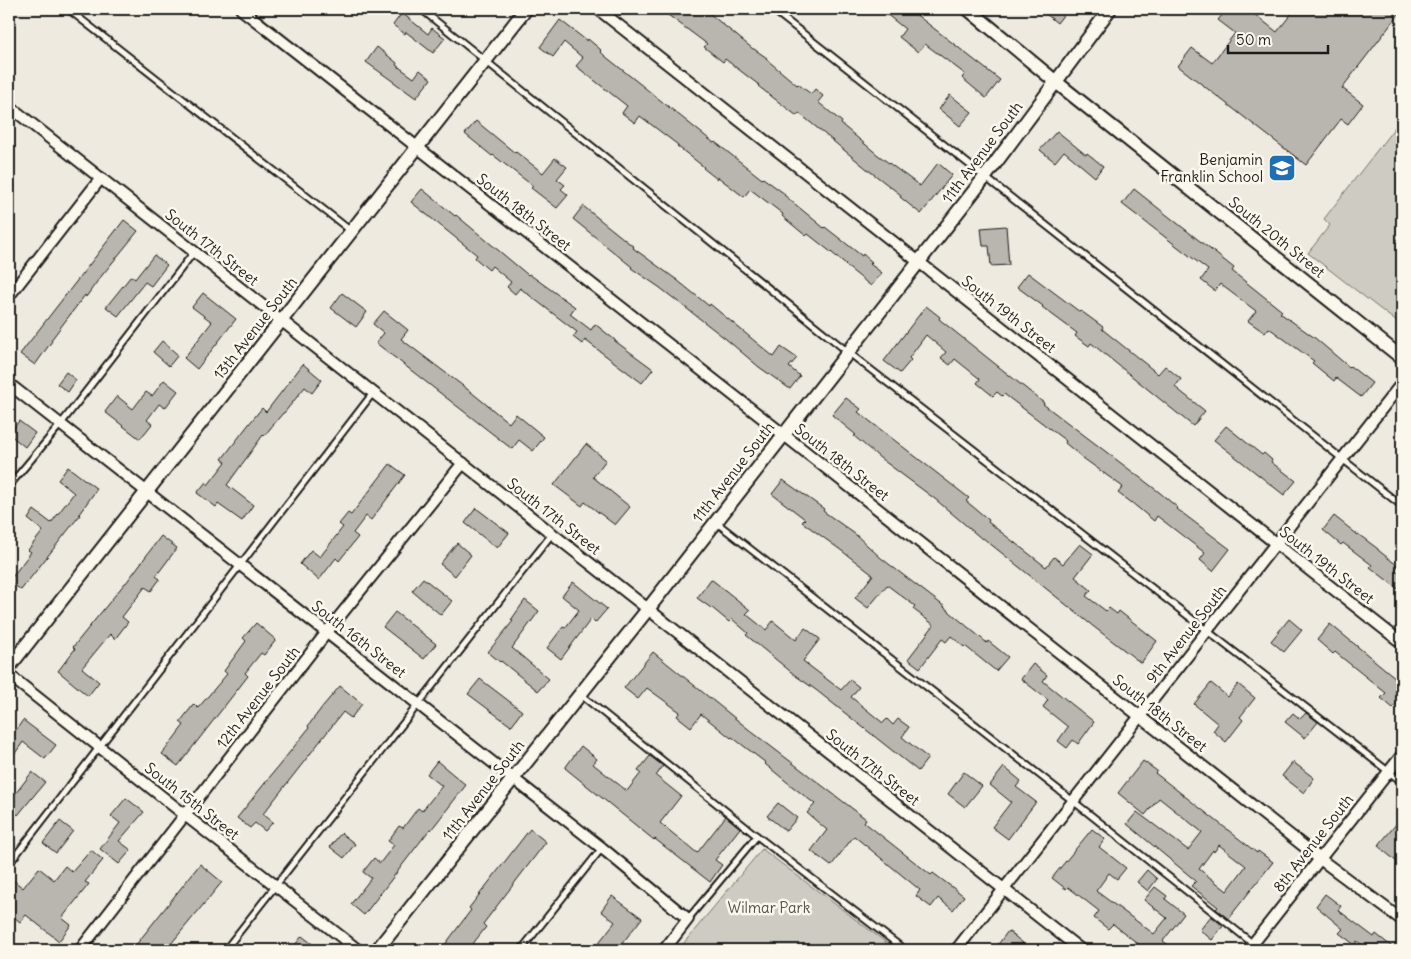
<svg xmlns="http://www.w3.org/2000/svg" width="1411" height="959" font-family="Delius,sans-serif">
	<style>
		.green { fill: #ceccc2; stroke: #75746f }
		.building { fill: #b9b6af; stroke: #1c1c1c; fill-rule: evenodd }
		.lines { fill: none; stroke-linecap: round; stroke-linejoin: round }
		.service-casing { stroke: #1c1c1c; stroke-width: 9 }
		.minor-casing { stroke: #1c1c1c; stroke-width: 14 }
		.tertiary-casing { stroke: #1c1c1c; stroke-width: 16 }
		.service { stroke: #fbf7ec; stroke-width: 5 }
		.minor { stroke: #fbf7ec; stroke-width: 10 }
		.tertiary { stroke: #fbf7ec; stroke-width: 12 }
		.labels { text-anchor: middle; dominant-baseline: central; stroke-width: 5; stroke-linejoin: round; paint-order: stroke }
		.street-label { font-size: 15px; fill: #1c1c1c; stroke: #fbf7ec }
		.poi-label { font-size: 15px; fill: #1c1c1c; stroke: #fbf7ec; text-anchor: end }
		.park-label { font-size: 15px; fill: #51514e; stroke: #fbf7ec }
	</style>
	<rect width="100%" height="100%" fill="#eeeadf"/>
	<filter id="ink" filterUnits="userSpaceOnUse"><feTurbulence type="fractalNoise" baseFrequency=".02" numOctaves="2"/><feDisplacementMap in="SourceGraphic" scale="10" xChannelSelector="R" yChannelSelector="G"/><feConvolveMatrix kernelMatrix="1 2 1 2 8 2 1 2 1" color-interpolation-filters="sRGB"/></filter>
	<g filter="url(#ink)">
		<g class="green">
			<polygon points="1402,118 1402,326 1308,253 1330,225 1324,219"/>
			<polygon points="762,849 896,950 678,950"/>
		</g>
		<g class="building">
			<polygon points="660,9 704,9 753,49 754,49 767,58 766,59 797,85 798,84 811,94 815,89 823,96 818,102 842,122 841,124 878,155 920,186 938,163 952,175 921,214 900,197 901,195 867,169 799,113 797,116 758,86 759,85 725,59 723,62 704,47 707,44"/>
			<polygon points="880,9 909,9 1000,80 986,98 962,78 965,74 925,44 918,52 899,37 905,29"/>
			<polygon points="1040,9 1068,9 1057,23"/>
			<polygon points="1227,9 1248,9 1277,32 1295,9 1402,10 1342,88 1363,104 1348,124 1341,119 1306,165 1178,66 1192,48 1212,63 1235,33 1218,20"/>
			<polygon points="402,13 428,34 432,28 445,38 433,53 406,32 405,34 393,25"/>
			<polygon points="560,20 587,41 588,39 601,50 600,51 605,56 714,143 715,142 762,179 763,178 785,194 784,195 824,228 825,227 862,256 863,254 872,262 870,264 882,273 871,286 845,265 846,264 808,234 806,236 782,216 783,214 750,189 744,197 718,177 717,179 703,168 704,167 677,146 678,145 640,116 635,123 622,113 627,106 576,66 583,58 564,42 553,57 540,47"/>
			<polygon points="377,47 397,63 396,65 414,78 420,70 431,79 416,98 366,62"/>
			<polygon points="950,95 972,112 960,126 939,109"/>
			<polygon points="476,121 515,153 516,152 543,173 555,158 567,167 557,179 565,185 561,189 568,195 557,208 531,188 533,186 493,155 492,156 465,134"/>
			<polygon points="1057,131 1086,155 1087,153 1103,166 1095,177 1064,151 1055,162 1040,150"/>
			<polygon points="422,189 455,216 456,215 528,275 529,274 575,307 570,314 591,330 595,324 615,340 615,341 653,369 642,383 585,340 582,344 573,337 577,332 520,288 515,294 507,287 511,282 492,266 489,270 475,258 477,255 411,202"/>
			<polygon points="1134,189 1234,268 1232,271 1282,311 1280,313 1315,338 1349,367 1350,366 1372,383 1361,397 1336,378 1334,381 1312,363 1314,361 1269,328 1265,333 1248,321 1256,311 1220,284 1215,291 1201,280 1208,270 1122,204"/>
			<polygon points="583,206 634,247 633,248 677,280 709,306 710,304 774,357 781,347 797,358 789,367 800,376 790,389 759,367 726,339 659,287 631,268 632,267 573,219"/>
			<polygon points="124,220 138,231 99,279 86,297 85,295 51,340 52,341 35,365 20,354"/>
			<polygon points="1006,226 1009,265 991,266 989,246 983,246 981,228"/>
			<polygon points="154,255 167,265 151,286 145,282 118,316 106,307 131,276 135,279"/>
			<polygon points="1028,273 1080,312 1081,311 1103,327 1102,329 1158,374 1165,366 1181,379 1175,387 1205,411 1193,426 1091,343 1089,346 1075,336 1077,333 1042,307 1043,306 1017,287"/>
			<polygon points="203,293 236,319 197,369 184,358 212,322 192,307"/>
			<polygon points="342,293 367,312 356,327 331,308"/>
			<polygon points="926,306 940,317 939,319 1044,403 1043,404 1159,492 1178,508 1177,509 1230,549 1213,571 1200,560 1205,553 1157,516 1154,521 1131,502 1131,503 1118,493 1123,487 1083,458 1065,443 1066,441 1004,394 1002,396 997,392 993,396 977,383 980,379 955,359 950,365 941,358 946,352 926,335 909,358 911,360 900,373 884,361"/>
			<polygon points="384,311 408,330 401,339 471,392 509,423 516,414 544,437 533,451 519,440 512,449 376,343 384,333 373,324"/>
			<polygon points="162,341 178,355 169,366 153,352"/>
			<polygon points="303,364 322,380 312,393 305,387 284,413 283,413 264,436 263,435 227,485 253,505 242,521 218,504 216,507 197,493 206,482 208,485 226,462 222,459 249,424 262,408 266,412"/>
			<polygon points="66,372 76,380 68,392 57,384"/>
			<polygon points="164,380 178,391 165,408 159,404 147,420 152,424 140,439 105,412 117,396 133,409 146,392 152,396"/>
			<polygon points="846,398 861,409 858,412 969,498 966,501 989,520 988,522 1046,567 1054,557 1063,564 1080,544 1093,554 1075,577 1091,590 1086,596 1106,611 1109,608 1117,614 1119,611 1157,641 1141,663 1094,627 983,538 982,539 935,499 880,458 854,436 856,435 832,415"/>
			<polygon points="19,421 35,433 25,447 9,434"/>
			<polygon points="1226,426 1262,455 1264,453 1272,460 1271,462 1296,481 1284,495 1214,440"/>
			<polygon points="586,444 606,460 593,477 630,507 615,525 585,502 582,506 554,485"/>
			<polygon points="390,464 405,475 371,520 366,516 353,533 358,537 339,561 336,558 319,580 300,564 311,550 320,557 343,527 339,524 348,513 351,515"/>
			<polygon points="68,467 97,489 79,514 80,515 21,590 9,581 31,552 28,550 43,531 28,519 34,510 51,523 74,493 58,480"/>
			<polygon points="783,480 824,509 823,511 855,534 881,558 945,607 944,607 987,643 988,641 1008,657 996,671 965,646 964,647 951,636 946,642 942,639 920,668 908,659 934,625 913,609 915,606 887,585 868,608 855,598 873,575 842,551 802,522 805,519 772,494"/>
			<polygon points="476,508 509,533 497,548 465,523"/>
			<polygon points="1334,516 1358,535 1358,534 1378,549 1378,550 1398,566 1395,570 1402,576 1402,592 1370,567 1372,565 1343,543 1341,545 1323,530"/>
			<polygon points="161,536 177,548 156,576 160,579 151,591 145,587 122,617 128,622 115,639 110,634 82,668 99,682 88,696 58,671 75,649 73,647 125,583 126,583"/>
			<polygon points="457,543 471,555 455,576 440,564"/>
			<polygon points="423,578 452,601 441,615 412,591"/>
			<polygon points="711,579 750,610 746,614 766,630 773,621 796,640 805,628 820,639 803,661 841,690 850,680 859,687 851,697 883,723 887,719 893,725 898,719 909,727 902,737 928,758 918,771 816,690 796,676 746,635 748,633 732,619 729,622 711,607 711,608 697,598"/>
			<polygon points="573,582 607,609 595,623 591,619 561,659 547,648 563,627 565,628 579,610 562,596"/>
			<polygon points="525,600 539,611 512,648 549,679 538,691 501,661 500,662 488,652 513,621 511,620"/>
			<polygon points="395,612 436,644 424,659 383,627"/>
			<polygon points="1289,619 1302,630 1284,652 1271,641"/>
			<polygon points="256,623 276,640 264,655 261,653 245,673 248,676 178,766 162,754 184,725 180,722 194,704 198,708 227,674 224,671 246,641 243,638"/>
			<polygon points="1330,624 1402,683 1402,697 1393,708 1381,698 1386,693 1335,652 1333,654 1317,640"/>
			<polygon points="653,652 752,732 866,819 864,822 931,875 933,873 964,896 953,910 938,898 931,907 916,896 920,890 854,836 831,866 811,851 827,830 807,813 815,804 793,787 765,764 766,763 732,737 731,738 701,714 691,727 677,716 680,712 647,688 638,699 624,688"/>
			<polygon points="1033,664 1047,675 1043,681 1094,722 1078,744 1073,740 1067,748 1058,741 1068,727 1043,707 1048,700 1021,679"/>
			<polygon points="480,679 522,711 511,726 468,694"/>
			<polygon points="1211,683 1228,697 1238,684 1255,698 1240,717 1243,720 1226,742 1213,731 1218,724 1194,704"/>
			<polygon points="340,686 362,704 351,718 343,712 263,814 273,822 265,831 255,823 250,828 237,818 309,728 308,726 323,706"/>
			<polygon points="1293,713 1300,719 1306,713 1318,722 1305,738 1285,722"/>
			<polygon points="23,720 56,745 45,759 23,742 9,762 9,740"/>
			<polygon points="581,746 597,759 593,764 627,791 641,773 638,771 650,756 663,766 656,776 681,796 660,823 697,853 726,816 740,828 715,860 722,865 710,882 655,839 654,840 565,768"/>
			<polygon points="437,761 466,785 431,830 430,829 364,915 351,904 371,878 363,872 374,858 380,863 394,845 388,841 399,826 403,828 418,808 422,811 442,786 427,774"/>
			<path d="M1143,761L1157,771L1155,773L1214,819L1257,853L1258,851L1273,862L1228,919L1216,909L1218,907L1191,886L1196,881L1127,824L1137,812L1188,850L1202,832L1159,798L1145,815L1118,793ZM1219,845L1246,866L1227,891L1199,869L1213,850L1214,852Z"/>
			<polygon points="1293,762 1314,778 1304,793 1282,776"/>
			<polygon points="1004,767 1021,781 1016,787 1036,802 1008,839 992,827 1011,802 990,785"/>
			<polygon points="32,772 45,782 18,815 9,808 9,802"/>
			<polygon points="964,772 982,786 965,807 948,794"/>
			<polygon points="126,798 144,812 119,841 131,850 119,864 100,849 120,823 111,816"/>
			<polygon points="778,803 797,818 786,831 767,816"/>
			<polygon points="1402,817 1402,866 1378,846"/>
			<polygon points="60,821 73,831 56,853 43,843"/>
			<polygon points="530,829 546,842 483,924 486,927 468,950 441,950 471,910 469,908"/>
			<polygon points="1092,829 1105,839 1099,847 1126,868 1117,879 1109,873 1096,891 1154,934 1167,918 1144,900 1155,887 1167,896 1165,899 1184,914 1163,941 1175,950 1146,950 1113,924 1108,929 1094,918 1099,911 1068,887 1066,889 1052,878"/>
			<polygon points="341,833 355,844 344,858 330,847"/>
			<polygon points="91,850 103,860 85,882 89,884 62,918 71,925 59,941 26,915 20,922 9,913 9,886 13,880 23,888 39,868 54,880 65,866 72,872"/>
			<polygon points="200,864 222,882 166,950 141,950 135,946"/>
			<polygon points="1147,870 1157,879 1148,891 1137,882"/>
			<polygon points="1325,894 1341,906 1338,910 1374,937 1376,934 1396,950 1368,950 1357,941 1355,945 1339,933 1343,929 1316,906"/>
			<polygon points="612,896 642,918 617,950 593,950 615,922 601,911"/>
			<polygon points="1211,916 1223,926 1212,940 1200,930"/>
			<polygon points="1008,931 1023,943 1018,950 994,950"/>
			<polygon points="302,936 320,950 301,950 295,945"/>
		</g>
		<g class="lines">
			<g class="service-casing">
				<g id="service">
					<polyline points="68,9 351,231"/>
					<polyline points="421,9 848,352 1402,782"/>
					<polyline points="772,9 1402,506"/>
					<polyline points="9,486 60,425 194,252"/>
					<polyline points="717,523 1073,801 1261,950"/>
					<polyline points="581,695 757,836 905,950"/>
					<polyline points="9,864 373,393"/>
					<polyline points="688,919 757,836"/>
					<polyline points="225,950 552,534"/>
					<polyline points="521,950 602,848"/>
				</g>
			</g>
			<g class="minor-casing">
				<g id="minor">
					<polyline points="241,9 783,434 1320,859 1402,920"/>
					<polyline points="598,9 1402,643"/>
					<polyline points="9,106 1081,950"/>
					<polyline points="9,296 101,178"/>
					<polyline points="9,384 602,848 688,919 664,950"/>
					<polyline points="9,675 185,815 358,950"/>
					<polyline points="80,950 327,632 463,463"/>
					<polyline points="956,950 1402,383"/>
					<polyline points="1248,950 1402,755"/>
				</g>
			</g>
			<g class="tertiary-casing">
				<g id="tertiary">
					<polyline points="968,9 1056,82 1402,358"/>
					<polyline points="9,667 526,9"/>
					<polyline points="377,950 648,609 985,177 1110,9"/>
				</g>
			</g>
			<use href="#service" class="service"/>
			<use href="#minor" class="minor"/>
			<use href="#tertiary" class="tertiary"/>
		</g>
	</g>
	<defs>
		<g id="school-square" transform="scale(1.4375)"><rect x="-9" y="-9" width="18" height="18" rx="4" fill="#1f6fb2" stroke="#fbf7ec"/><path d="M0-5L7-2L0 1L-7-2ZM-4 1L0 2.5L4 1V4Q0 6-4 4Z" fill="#fff"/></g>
	</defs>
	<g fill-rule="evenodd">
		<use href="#school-square" x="1282" y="168"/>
	</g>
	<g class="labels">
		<g class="street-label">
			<text transform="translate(982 152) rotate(-53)">11th Avenue South</text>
			<text transform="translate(524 212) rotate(38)">South 18th Street</text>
			<text transform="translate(1277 237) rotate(39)">South 20th Street</text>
			<text transform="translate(212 247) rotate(38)">South 17th Street</text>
			<text transform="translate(1009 314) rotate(38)">South 19th Street</text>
			<text transform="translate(255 328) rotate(-52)">13th Avenue South</text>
			<text transform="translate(842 462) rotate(38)">South 18th Street</text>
			<text transform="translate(733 472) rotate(-52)">11th Avenue South</text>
			<text transform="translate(554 516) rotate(38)">South 17th Street</text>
			<text transform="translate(1327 565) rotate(38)">South 19th Street</text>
			<text transform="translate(1186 634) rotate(-52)">9th Avenue South</text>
			<text transform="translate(359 639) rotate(38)">South 16th Street</text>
			<text transform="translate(258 697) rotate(-52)">12th Avenue South</text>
			<text transform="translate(1160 713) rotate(38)">South 18th Street</text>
			<text transform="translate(873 767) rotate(38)">South 17th Street</text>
			<text transform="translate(483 790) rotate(-52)">11th Avenue South</text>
			<text transform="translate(192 801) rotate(38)">South 15th Street</text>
			<text transform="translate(1313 843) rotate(-52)">8th Avenue South</text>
		</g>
		<g class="poi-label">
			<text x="1263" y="159">Benjamin<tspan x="1263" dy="17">Franklin School</tspan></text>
		</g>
		<g class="park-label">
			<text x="769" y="907">Wilmar Park</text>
		</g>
	</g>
	<rect width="1411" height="959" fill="none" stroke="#fbf7ec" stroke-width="30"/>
	<rect x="15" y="15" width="1381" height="929" fill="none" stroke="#1c1c1c" stroke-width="2" filter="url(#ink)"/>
	<path d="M1228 45v8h100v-8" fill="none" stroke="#1c1c1c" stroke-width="2.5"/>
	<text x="1236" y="45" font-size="15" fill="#1c1c1c" stroke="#fbf7ec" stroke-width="4" paint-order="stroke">50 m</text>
</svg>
